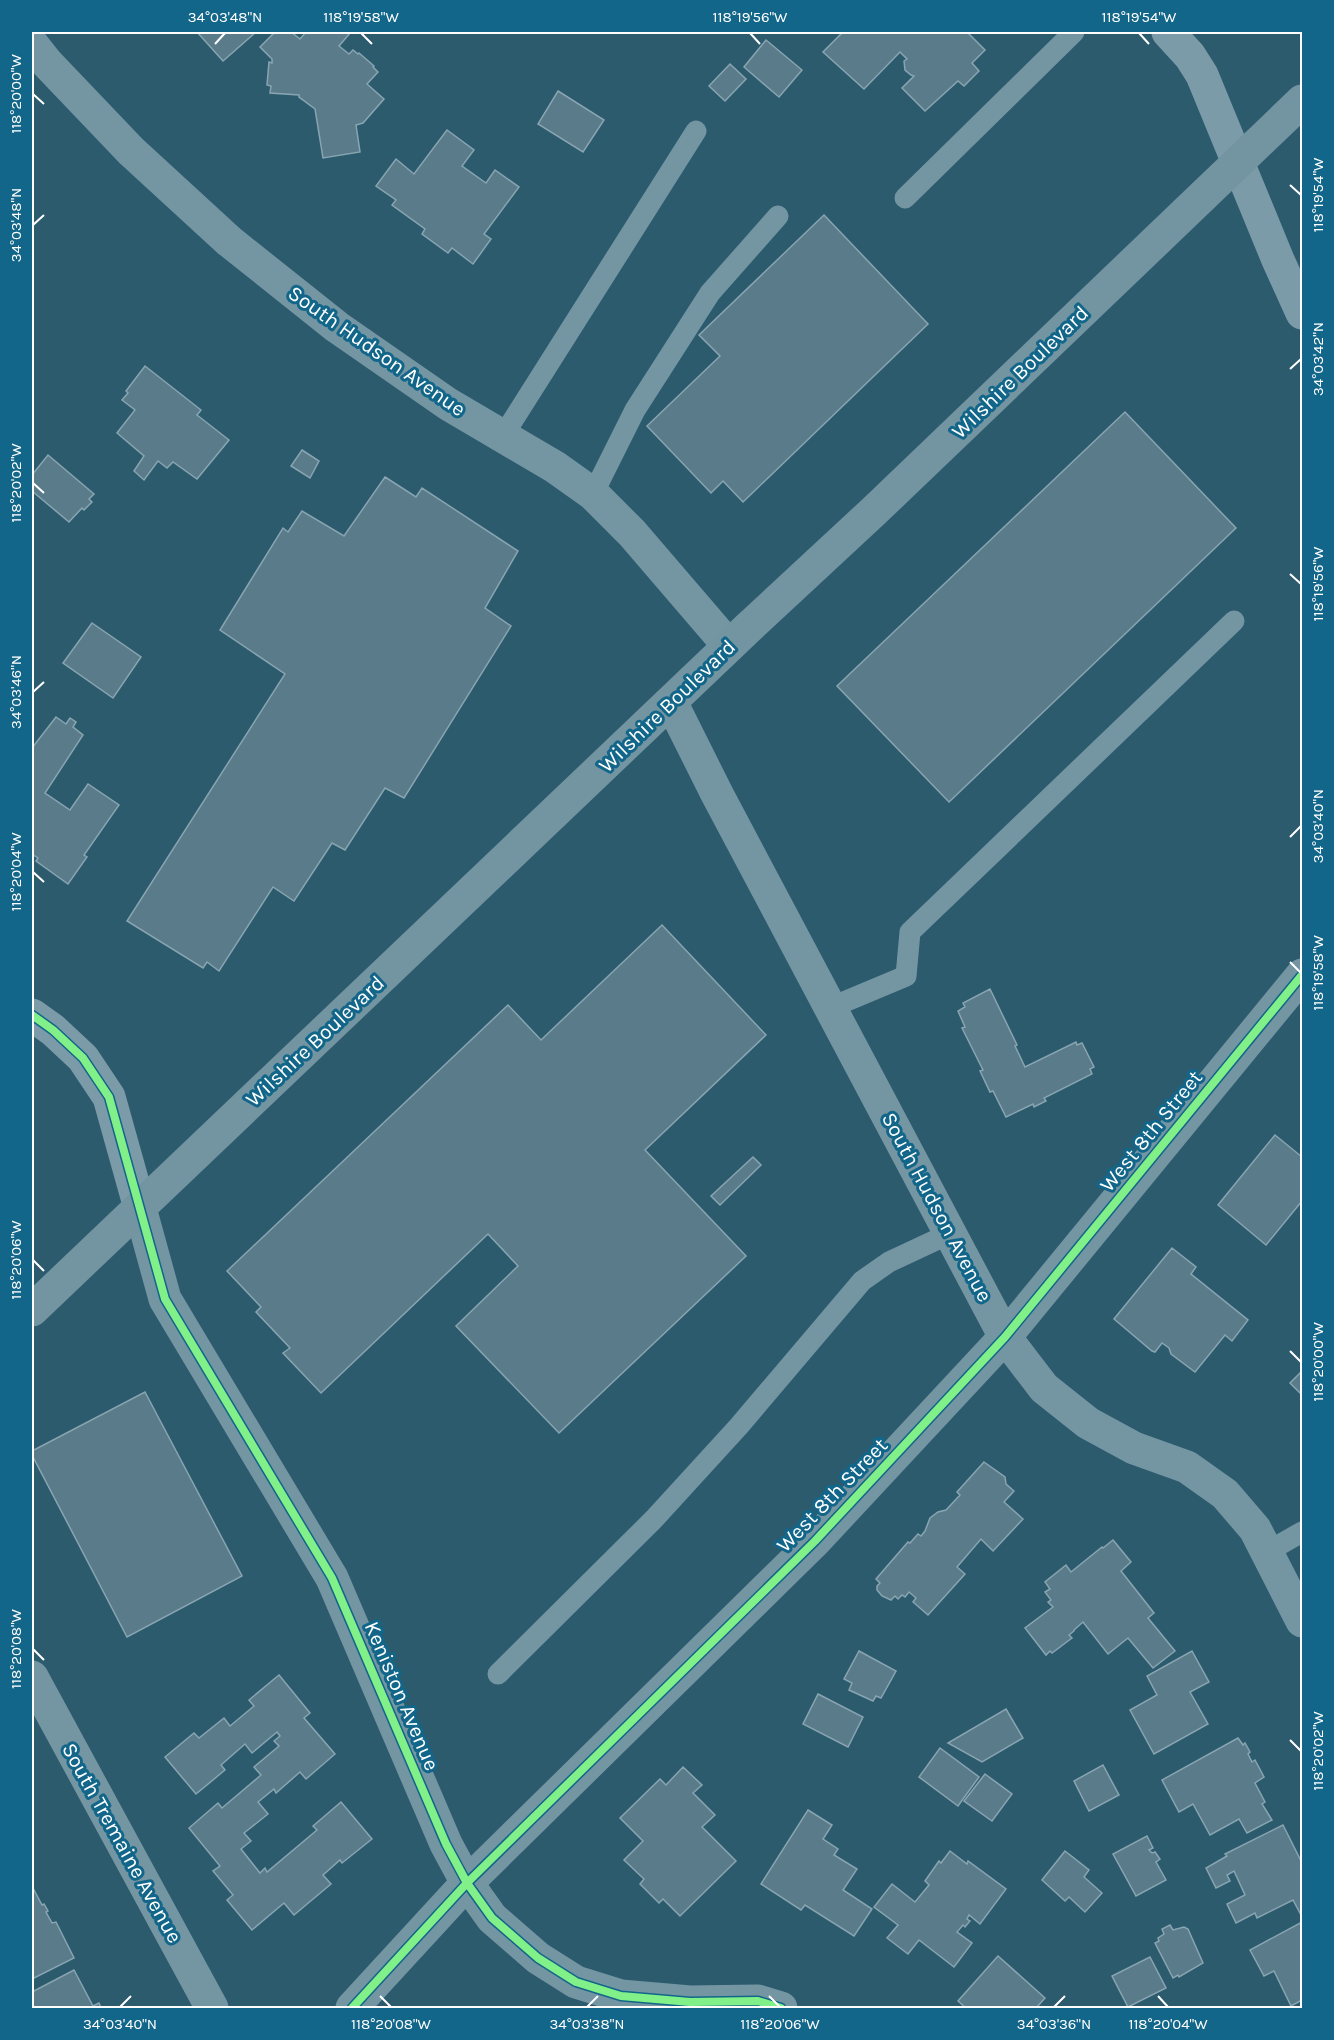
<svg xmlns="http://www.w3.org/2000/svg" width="1334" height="2040" font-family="Karla,sans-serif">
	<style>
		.building { fill: #5a7b8a; stroke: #88a5b1; stroke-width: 1.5 }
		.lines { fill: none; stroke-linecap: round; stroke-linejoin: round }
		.lane { stroke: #7496a3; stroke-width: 21 }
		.street { stroke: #7496a3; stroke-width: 33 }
		.secondary { stroke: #7b9ba8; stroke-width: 33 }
		.primary { stroke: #7394a1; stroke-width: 33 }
		.cycleway-casing { stroke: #126689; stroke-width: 11 }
		.cycleway { stroke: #82f089; stroke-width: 8 }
		.ticks { fill: none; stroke: #fff; stroke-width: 2 }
		.labels { text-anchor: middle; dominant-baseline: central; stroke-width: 6; stroke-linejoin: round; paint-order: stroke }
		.street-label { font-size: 21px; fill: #fff; stroke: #126689 }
		.neatline { fill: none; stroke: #fff; stroke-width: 2 }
		.ticks-label { font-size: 15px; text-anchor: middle; fill: #fff }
	</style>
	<rect width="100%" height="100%" fill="#2d5b6e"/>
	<g class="building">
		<polygon points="197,32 256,32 223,61"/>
		<polygon points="275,32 291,32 300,39 306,32 351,32 339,46 349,54 353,50 358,54 359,53 374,66 373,67 378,72 367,84 384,99 363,123 356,125 360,152 323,158 315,109 299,97 299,95 270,93 271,86 267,85 269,62 272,63 272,59 260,47"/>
		<polygon points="843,32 967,32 985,50 972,63 979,71 964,86 958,81 925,111 902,88 914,76 911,75 905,70 904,61 907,59 900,52 864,89 823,52"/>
		<polygon points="766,40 802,70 779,97 744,67"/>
		<polygon points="730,64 746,79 725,101 709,86"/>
		<polygon points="558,91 604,120 583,152 538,124"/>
		<polygon points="447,130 474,150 462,166 486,183 495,170 519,187 484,234 491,239 473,264 452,248 448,253 422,234 425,229 392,205 396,200 376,186 396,159 414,174"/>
		<polygon points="824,215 928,324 743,502 723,481 711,493 647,426 720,356 699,335"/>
		<polygon points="145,366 201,410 197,415 229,440 197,479 173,462 167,468 158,461 144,480 134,471 144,456 117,433 135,410 122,400 128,393 126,391"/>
		<polygon points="1125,412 1236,528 949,802 837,686"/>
		<polygon points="302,450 319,461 310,478 291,466"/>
		<polygon points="48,455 94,494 89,499 92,502 84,510 82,508 69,522 32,491 32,475"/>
		<polygon points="385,477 416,497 422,488 518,551 485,608 511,626 404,798 385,788 345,850 332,843 294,901 273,887 219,971 207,962 203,968 127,921 285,674 220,630 283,528 288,532 302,511 344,536"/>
		<polygon points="92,623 141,657 113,698 63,663"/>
		<polygon points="56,717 66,724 70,718 76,722 73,727 83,735 45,793 70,810 88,784 119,805 84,855 87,857 68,884 36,861 38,858 32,854 32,748"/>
		<polygon points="662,925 766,1035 645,1150 746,1256 559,1433 456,1326 518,1266 488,1234 321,1393 283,1353 290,1348 256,1312 261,1307 227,1271 508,1005 541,1040"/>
		<polygon points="990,989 1017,1045 1015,1046 1025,1067 1076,1042 1077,1045 1082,1043 1094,1067 1090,1069 1092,1074 1044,1098 1046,1101 1034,1107 1033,1104 1006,1117 993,1091 990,1092 980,1071 983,1070 962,1028 965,1027 958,1011 965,1007 963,1003"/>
		<polygon points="1275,1135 1302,1157 1302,1201 1266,1245 1218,1205"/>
		<polygon points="753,1157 761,1165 720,1205 711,1196"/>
		<polygon points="1172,1248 1196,1267 1191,1274 1248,1320 1232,1341 1225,1335 1195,1372 1171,1354 1169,1348 1162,1343 1155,1352 1152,1351 1114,1319"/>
		<polygon points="1302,1371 1302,1395 1290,1383"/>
		<polygon points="145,1392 242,1576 127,1637 32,1455 32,1451"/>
		<polygon points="984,1462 1005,1477 1006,1484 1014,1491 1004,1502 1023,1519 993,1551 981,1539 957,1567 965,1574 928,1615 913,1602 916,1598 909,1592 905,1597 902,1595 898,1599 895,1596 891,1600 882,1596 877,1590 877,1586 880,1583 876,1579 908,1542 910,1543 918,1534 921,1536 925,1531 930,1518 938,1512 946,1510 960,1495 957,1492"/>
		<polygon points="1113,1540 1131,1562 1121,1571 1154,1613 1148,1618 1175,1651 1153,1668 1128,1638 1108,1654 1083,1622 1074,1630 1074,1631 1069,1635 1072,1638 1052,1653 1050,1651 1046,1655 1025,1628 1053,1607 1048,1602 1051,1600 1045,1592 1050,1589 1045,1582 1066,1565 1071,1572 1102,1547 1103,1548"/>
		<polygon points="859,1651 896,1671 881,1698 876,1696 873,1701 849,1690 852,1683 844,1679"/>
		<polygon points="1192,1651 1209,1682 1190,1692 1208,1724 1154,1754 1130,1710 1157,1695 1147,1676"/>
		<polygon points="279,1675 310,1713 304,1718 335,1754 306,1779 300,1772 276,1793 274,1789 258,1802 268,1814 244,1833 251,1841 241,1849 260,1873 265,1868 267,1872 317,1830 313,1826 341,1802 372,1839 342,1863 340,1860 323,1875 331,1884 294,1915 284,1903 252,1930 227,1900 233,1895 213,1871 220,1866 189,1828 218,1803 222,1808 261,1775 254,1767 279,1746 274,1741 280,1736 277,1732 252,1753 245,1744 221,1765 225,1770 196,1794 165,1757 194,1733 199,1738 224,1718 230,1726 254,1706 249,1700"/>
		<polygon points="818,1694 863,1717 848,1747 803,1724"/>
		<polygon points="1006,1709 1023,1738 982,1762 948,1743"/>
		<polygon points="1238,1738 1243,1745 1245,1743 1250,1752 1248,1754 1252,1762 1255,1760 1264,1777 1255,1783 1265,1802 1262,1804 1272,1820 1247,1833 1239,1819 1210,1835 1193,1804 1179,1812 1162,1780"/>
		<polygon points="940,1748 979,1777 958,1806 919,1777"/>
		<polygon points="1103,1765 1119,1795 1089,1811 1074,1781"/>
		<polygon points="683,1767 702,1785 693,1793 715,1815 702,1827 736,1861 680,1916 663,1899 659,1903 640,1884 644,1879 624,1860 643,1841 620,1818 660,1779 666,1785"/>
		<polygon points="985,1774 1012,1794 992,1821 964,1801"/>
		<polygon points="808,1810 832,1825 823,1839 838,1849 834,1855 857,1869 843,1890 872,1909 854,1936 805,1905 801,1910 761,1884"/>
		<polygon points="1283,1825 1302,1863 1302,1914 1301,1915 1293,1900 1257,1918 1255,1913 1236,1923 1227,1904 1245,1895 1234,1871 1227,1875 1230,1881 1216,1888 1206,1868 1227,1856 1225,1854"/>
		<polygon points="1147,1836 1153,1848 1149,1850 1152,1853 1155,1852 1160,1859 1156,1862 1166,1880 1136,1896 1113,1854"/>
		<polygon points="950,1851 967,1864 968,1861 1006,1889 980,1924 969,1915 967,1919 970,1921 965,1927 963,1925 957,1932 972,1943 954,1967 919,1940 908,1954 887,1938 898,1925 874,1907 892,1884 915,1902 929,1885 925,1881 939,1861 941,1863"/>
		<polygon points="1065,1851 1089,1870 1084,1877 1102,1893 1085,1912 1069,1897 1065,1901 1042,1880"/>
		<polygon points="34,1890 42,1905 44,1904 48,1911 46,1912 52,1923 56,1922 74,1958 32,1979 32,1891"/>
		<polygon points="1302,1922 1302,2000 1291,2006 1274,1971 1264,1976 1250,1950"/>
		<polygon points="1170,1925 1173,1930 1184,1927 1188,1929 1203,1963 1179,1977 1178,1975 1173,1978 1155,1943 1159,1941 1158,1938 1164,1934 1162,1929"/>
		<polygon points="998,1956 1045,1998 1036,2008 966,2008 958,2001"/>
		<polygon points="1150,1957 1166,1988 1128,2007 1112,1976"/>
		<polygon points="74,1970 93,2006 99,2003 101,2008 32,2008 32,1992"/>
	</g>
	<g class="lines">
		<g class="lane">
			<polyline points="905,198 1074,32"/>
			<polyline points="503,436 696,131"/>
			<polyline points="593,494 635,410 710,293 778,216"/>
			<polyline points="832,1007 906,976 910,932 1234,621"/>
			<polyline points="1267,1552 1302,1532"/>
			<polyline points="498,1674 654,1519 739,1426 862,1281 889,1262 951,1233"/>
		</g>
		<g class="street">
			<polyline points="32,44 47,63 131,151 229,241 337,327 448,404 555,467 593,494 632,533 729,646"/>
			<polyline points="671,702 717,794 1005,1337 1044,1388 1088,1423 1134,1448 1187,1467 1225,1494 1255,1529 1302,1621"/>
			<polyline points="140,1208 165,1299 332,1578 446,1844 467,1883 492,1918 538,1958 576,1982 621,1996 690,2002 758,2001 781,2008"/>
			<polyline points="32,1677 212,2008"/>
			<polyline points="352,2008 467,1883 815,1541 1005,1337 1302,975"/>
		</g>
		<g class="secondary">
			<polyline points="1168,32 1190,56 1202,75 1278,260 1302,313"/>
			<polyline points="32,1015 53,1030 83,1058 109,1097 140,1208"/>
		</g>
		<polyline class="primary" points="32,1310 748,628 873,512 1302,101"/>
		<g class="cycleway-casing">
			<g id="cycleway">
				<polyline points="32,1015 53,1030 83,1058 109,1097 165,1299 332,1578 446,1844 467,1883 492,1918 538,1958 576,1982 621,1996 690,2002 758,2001 781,2008"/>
				<polyline points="352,2008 467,1883 815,1541 1005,1337 1302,975"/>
			</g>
		</g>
		<use href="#cycleway" class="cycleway"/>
	</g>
	<path class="ticks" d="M361,33L372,44M750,33L760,44M1139,33L1149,44M215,44L225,33M33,94L44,104M1290,185L1301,195M33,225L44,215M1290,369L1301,359M33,483L44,493M1290,574L1301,584M33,692L44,682M1290,837L1301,826M33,872L44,882M1290,962L1301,973M33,1260L44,1271M1290,1351L1301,1362M33,1649L44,1660M1290,1740L1301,1751M380,1996L391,2007M769,1996L780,2007M1158,1996L1168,2007M120,2007L131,1996M587,2007L598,1996M1054,2007L1065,1996"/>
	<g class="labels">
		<g class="street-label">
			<text transform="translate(377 351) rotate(35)">South Hudson Avenue</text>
			<text transform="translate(1020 372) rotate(-44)">Wilshire Boulevard</text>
			<text transform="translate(667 706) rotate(-44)">Wilshire Boulevard</text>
			<text transform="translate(315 1041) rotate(-43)">Wilshire Boulevard</text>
			<text transform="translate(1151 1131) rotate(-51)">West 8th Street</text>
			<text transform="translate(937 1207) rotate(62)">South Hudson Avenue</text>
			<text transform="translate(832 1495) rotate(-46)">West 8th Street</text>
			<text transform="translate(402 1696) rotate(67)">Keniston Avenue</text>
			<text transform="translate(122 1843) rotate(61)">South Tremaine Avenue</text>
		</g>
	</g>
	<rect width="1334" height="2040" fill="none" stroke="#126689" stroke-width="66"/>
	<rect x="33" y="33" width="1268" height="1974" class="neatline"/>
	<g class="ticks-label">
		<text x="225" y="22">34°03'48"N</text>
		<text x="361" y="22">118°19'58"W</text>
		<text x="750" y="22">118°19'56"W</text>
		<text x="1139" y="22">118°19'54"W</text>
		<text transform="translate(16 94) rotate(-90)" y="5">118°20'00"W</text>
		<text transform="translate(1318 195) rotate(-90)" y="5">118°19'54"W</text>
		<text transform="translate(16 225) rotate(-90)" y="5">34°03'48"N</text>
		<text transform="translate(1318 359) rotate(-90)" y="5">34°03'42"N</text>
		<text transform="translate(16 483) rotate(-90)" y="5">118°20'02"W</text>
		<text transform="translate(1318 584) rotate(-90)" y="5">118°19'56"W</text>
		<text transform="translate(16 692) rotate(-90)" y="5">34°03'46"N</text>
		<text transform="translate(1318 826) rotate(-90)" y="5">34°03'40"N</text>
		<text transform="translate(16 872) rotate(-90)" y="5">118°20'04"W</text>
		<text transform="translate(1318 973) rotate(-90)" y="5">118°19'58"W</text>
		<text transform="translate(16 1260) rotate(-90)" y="5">118°20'06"W</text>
		<text transform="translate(1318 1362) rotate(-90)" y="5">118°20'00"W</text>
		<text transform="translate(16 1649) rotate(-90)" y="5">118°20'08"W</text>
		<text transform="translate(1318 1751) rotate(-90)" y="5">118°20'02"W</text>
		<text x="120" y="2029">34°03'40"N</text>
		<text x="391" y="2029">118°20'08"W</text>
		<text x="587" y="2029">34°03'38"N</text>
		<text x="780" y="2029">118°20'06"W</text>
		<text x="1054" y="2029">34°03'36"N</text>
		<text x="1168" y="2029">118°20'04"W</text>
	</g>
</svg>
